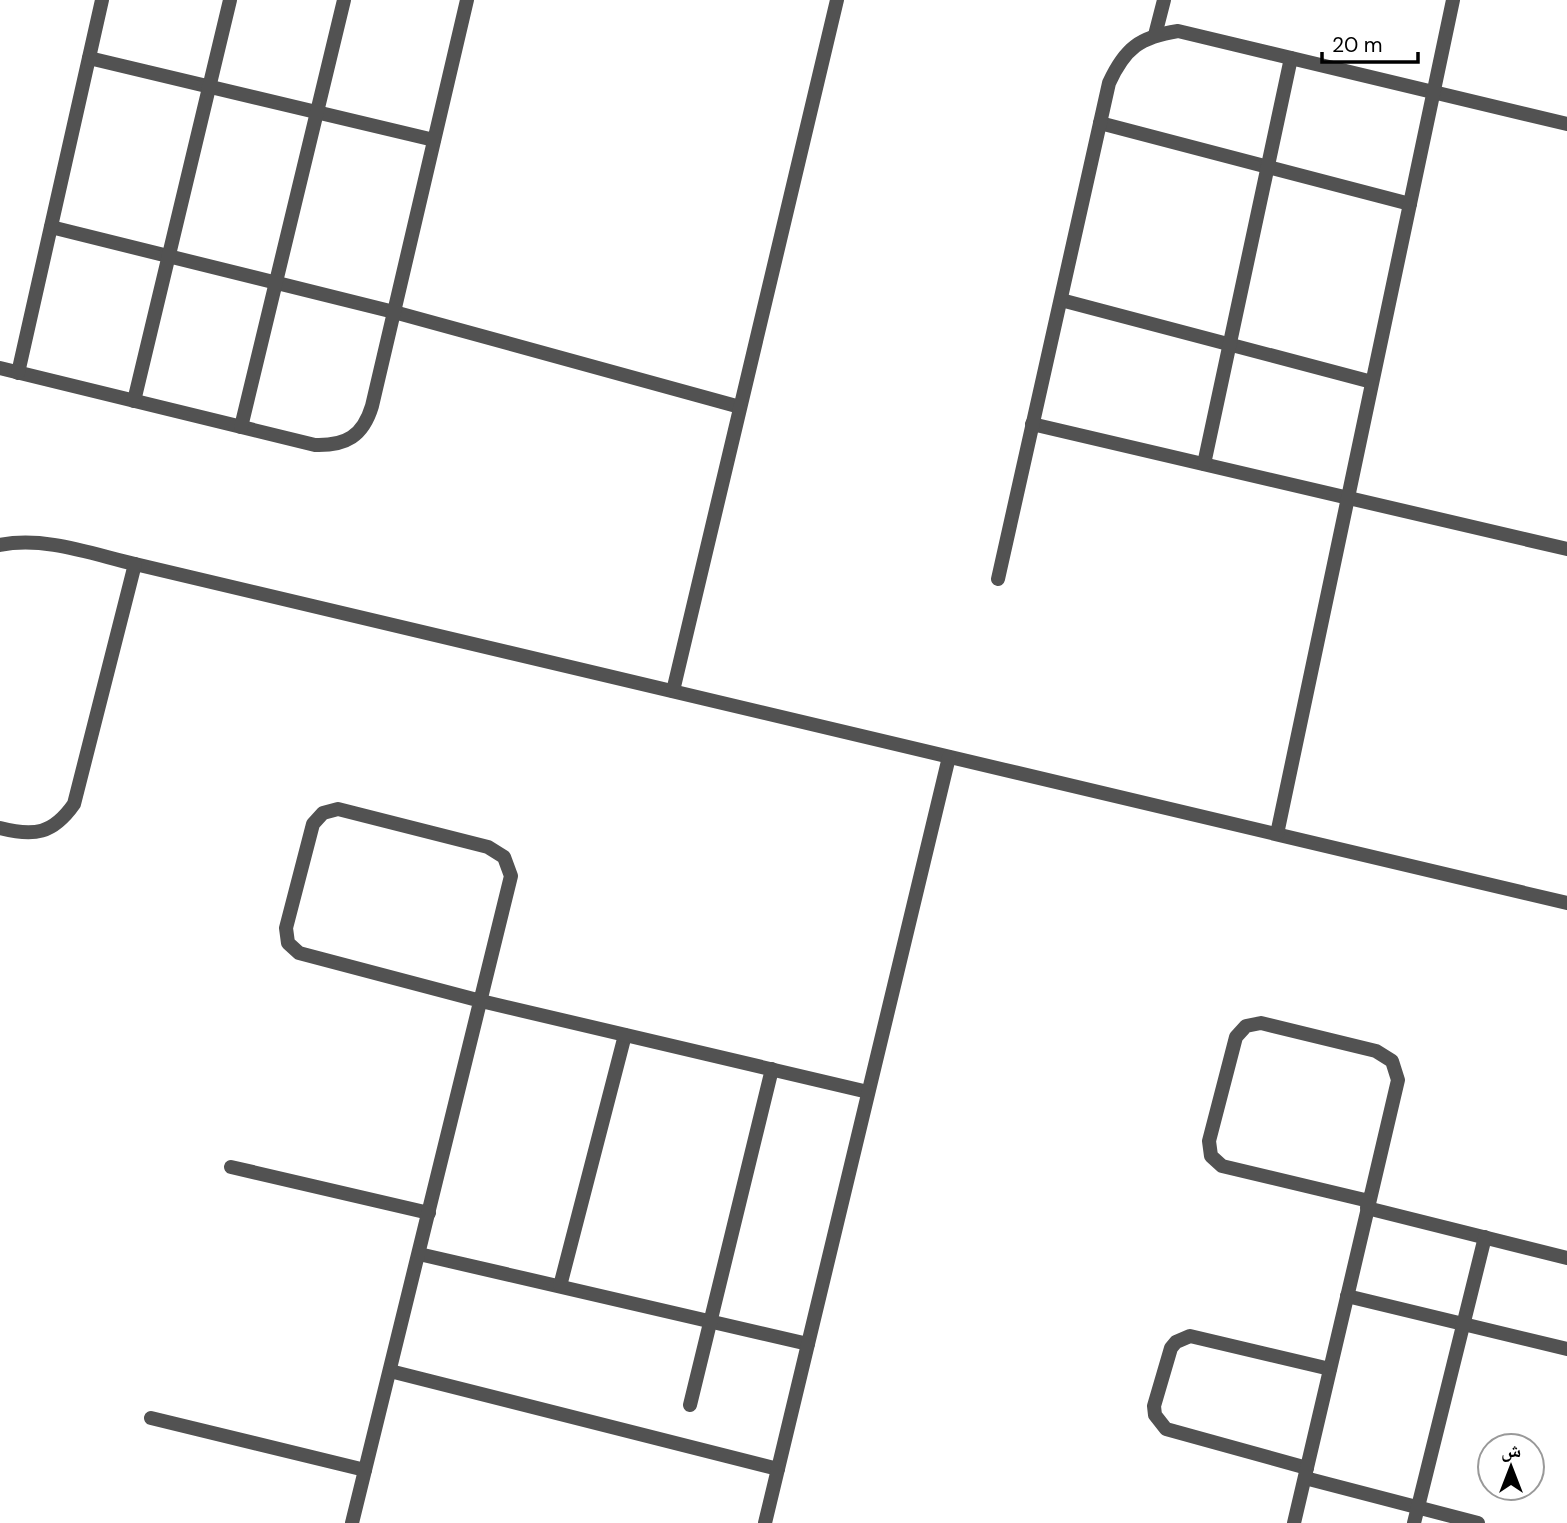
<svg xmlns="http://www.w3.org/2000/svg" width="1567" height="1523" font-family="'DM Sans','Noto Naskh Arabic',sans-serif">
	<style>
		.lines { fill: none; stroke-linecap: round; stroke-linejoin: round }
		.service { stroke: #525252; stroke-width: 14 }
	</style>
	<rect width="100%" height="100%" fill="#fff"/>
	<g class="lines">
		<g class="service">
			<polyline points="1155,35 1164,0"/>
			<polyline points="89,58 434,140"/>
			<polyline points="1100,123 1410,204"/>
			<polyline points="51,227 394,312 740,407"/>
			<polyline points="1061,300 1372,382"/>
			<path d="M0,368L315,445C346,446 363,436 372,406L467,0"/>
			<polyline points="18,373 102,0"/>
			<polyline points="134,401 230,0"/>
			<polyline points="1032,424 1567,549"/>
			<polyline points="241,427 344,0"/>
			<polyline points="1204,464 1291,58"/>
			<path d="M0,545C44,536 92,554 135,564L1567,903"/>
			<path d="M998,579L1109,83C1125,48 1140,37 1178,31L1567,124"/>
			<polyline points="673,691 837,0"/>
			<path d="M0,828C34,837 53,834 74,804L135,564"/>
			<polyline points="1277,834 1453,0"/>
			<polyline points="231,1167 429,1213"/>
			<polyline points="1367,1208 1567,1258"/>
			<polyline points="419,1254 808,1344"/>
			<polyline points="560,1286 625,1035"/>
			<polyline points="1347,1296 1567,1349"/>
			<polyline points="390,1371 778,1469"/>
			<polyline points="690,1405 772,1069"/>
			<polyline points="151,1418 365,1470"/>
			<polyline points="1307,1468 1166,1429 1155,1415 1154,1406 1171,1348 1176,1342 1190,1336 1330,1369"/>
			<polyline points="1305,1478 1478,1523"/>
			<polyline points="352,1523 511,876 504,857 488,847 338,809 323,813 313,824 286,928 288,943 299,953 481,1001 868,1092"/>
			<polyline points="765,1523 949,757"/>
			<polyline points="1294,1523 1398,1080 1392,1061 1376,1051 1261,1023 1246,1026 1236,1037 1209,1141 1211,1156 1222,1166 1369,1201"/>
			<polyline points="1414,1523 1485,1237"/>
		</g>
	</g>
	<g transform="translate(1511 1467)"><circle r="33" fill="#ffffff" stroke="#999999" stroke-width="2"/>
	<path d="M0-5L12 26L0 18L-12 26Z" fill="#000000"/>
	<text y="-10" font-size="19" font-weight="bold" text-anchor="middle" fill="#000000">ش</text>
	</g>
	<path d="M1322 52v10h96v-10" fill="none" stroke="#000000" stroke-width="3.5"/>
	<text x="1332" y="52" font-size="21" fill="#000000" stroke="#ffffff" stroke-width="5" paint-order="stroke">20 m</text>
</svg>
